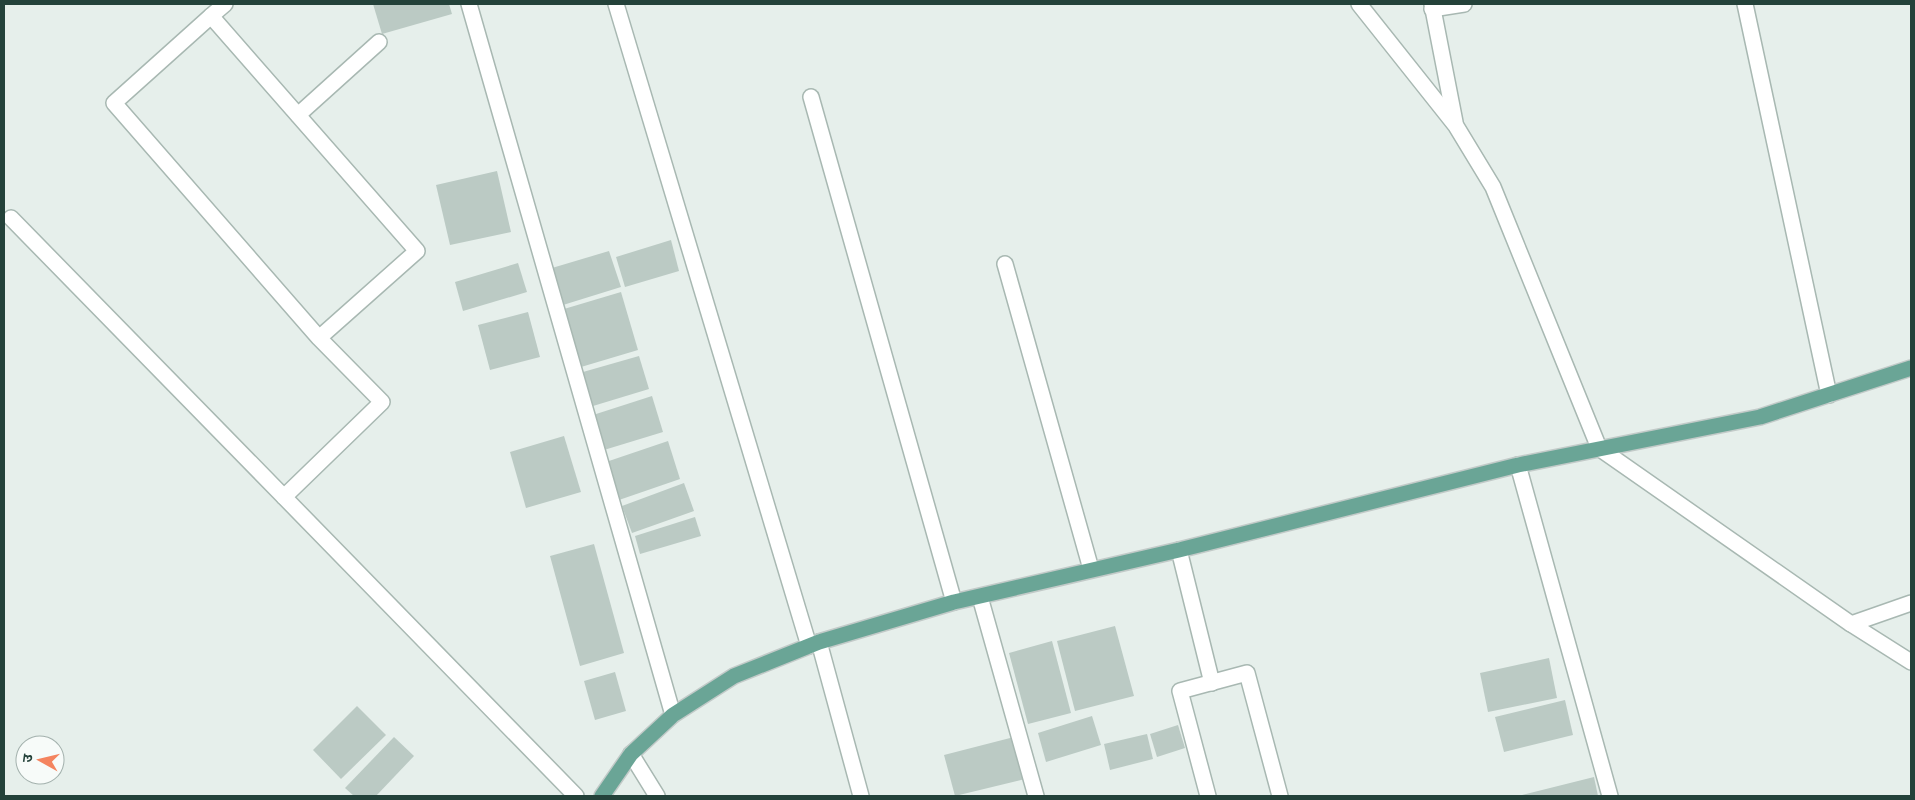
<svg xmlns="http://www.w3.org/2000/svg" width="1915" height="800" font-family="'DM Sans','Noto Sans Devanagari',sans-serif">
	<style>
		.building { fill: #bbcac4 }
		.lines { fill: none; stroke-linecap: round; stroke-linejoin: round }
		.minor-casing { stroke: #a8b8b2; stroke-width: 18 }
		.major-casing { stroke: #c2cac8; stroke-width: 18 }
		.minor { stroke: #fff; stroke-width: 15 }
		.major { stroke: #6aa596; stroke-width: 15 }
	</style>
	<rect width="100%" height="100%" fill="#e6efeb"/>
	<g class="building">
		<polygon points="373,4 449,4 452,14 382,34"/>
		<polygon points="497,171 511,232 450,245 436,185"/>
		<polygon points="671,240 679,271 625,287 616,257"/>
		<polygon points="609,251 621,287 563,305 552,268"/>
		<polygon points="518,263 527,292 463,311 455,282"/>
		<polygon points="621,292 638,350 581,367 564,309"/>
		<polygon points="528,312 540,357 490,370 478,325"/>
		<polygon points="639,356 649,389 593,406 583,372"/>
		<polygon points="652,396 663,432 604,450 593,415"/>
		<polygon points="564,436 581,492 526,508 510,452"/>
		<polygon points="668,441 680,479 619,500 606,462"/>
		<polygon points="684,483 694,511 632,533 622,506"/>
		<polygon points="695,517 701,536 640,554 635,536"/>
		<polygon points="594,544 624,653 580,666 550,556"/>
		<polygon points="1115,626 1134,696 1075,711 1057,641"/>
		<polygon points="1052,641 1071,713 1028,724 1009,653"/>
		<polygon points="1549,658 1557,698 1488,712 1480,673"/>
		<polygon points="615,672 626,711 595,720 584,681"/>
		<polygon points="1565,700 1573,735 1504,752 1495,717"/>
		<polygon points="357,706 386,735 341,779 313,750"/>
		<polygon points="1092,716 1101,745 1046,762 1038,733"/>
		<polygon points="1178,725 1185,748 1157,757 1150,734"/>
		<polygon points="1147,734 1153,759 1110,770 1104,744"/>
		<polygon points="394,737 414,756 376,796 354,796 345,788"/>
		<polygon points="1014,737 1025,779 955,796 944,755"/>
		<polygon points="1594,777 1598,796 1518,796"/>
	</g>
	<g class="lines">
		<g class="minor-casing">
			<g id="minor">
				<polyline points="469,4 673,715"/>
				<polyline points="616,4 809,646"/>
				<polyline points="1359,4 1456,126 1493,187 1599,448 1851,624 1911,662"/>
				<polyline points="1432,4 1455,122"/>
				<polyline points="1745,4 1829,395"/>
				<polyline points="1432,9 1464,4"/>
				<polyline points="211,16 225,4"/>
				<polyline points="811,97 954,602"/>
				<polyline points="298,115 379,42"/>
				<polyline points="11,218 284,497"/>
				<polyline points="1005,264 1091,569"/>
				<polyline points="319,338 417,251 211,16 114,103 319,338 382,402 284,497 576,796"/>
				<polyline points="1518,465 1610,796"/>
				<polyline points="1179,550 1212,683"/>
				<polyline points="980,597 1036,796"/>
				<polyline points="1851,624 1911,603"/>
				<polyline points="819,642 861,796"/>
				<polyline points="631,754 657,796"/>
				<polyline points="1208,796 1180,691 1247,673 1280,796"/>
			</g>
		</g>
		<g class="major-casing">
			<polyline id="major" points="602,796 631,754 673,715 734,676 819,642 954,602 1179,550 1518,465 1760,417 1911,368"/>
		</g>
		<use href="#minor" class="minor"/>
		<use href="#major" class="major"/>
	</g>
	<rect width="1915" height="800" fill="none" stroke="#24423a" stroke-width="10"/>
	<g transform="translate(40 760) rotate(278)"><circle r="24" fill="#f7fbf9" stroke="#a3b1ad"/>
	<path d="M0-4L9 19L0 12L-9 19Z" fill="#f4845f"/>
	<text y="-8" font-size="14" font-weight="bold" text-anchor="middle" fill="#24423a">उ</text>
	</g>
</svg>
